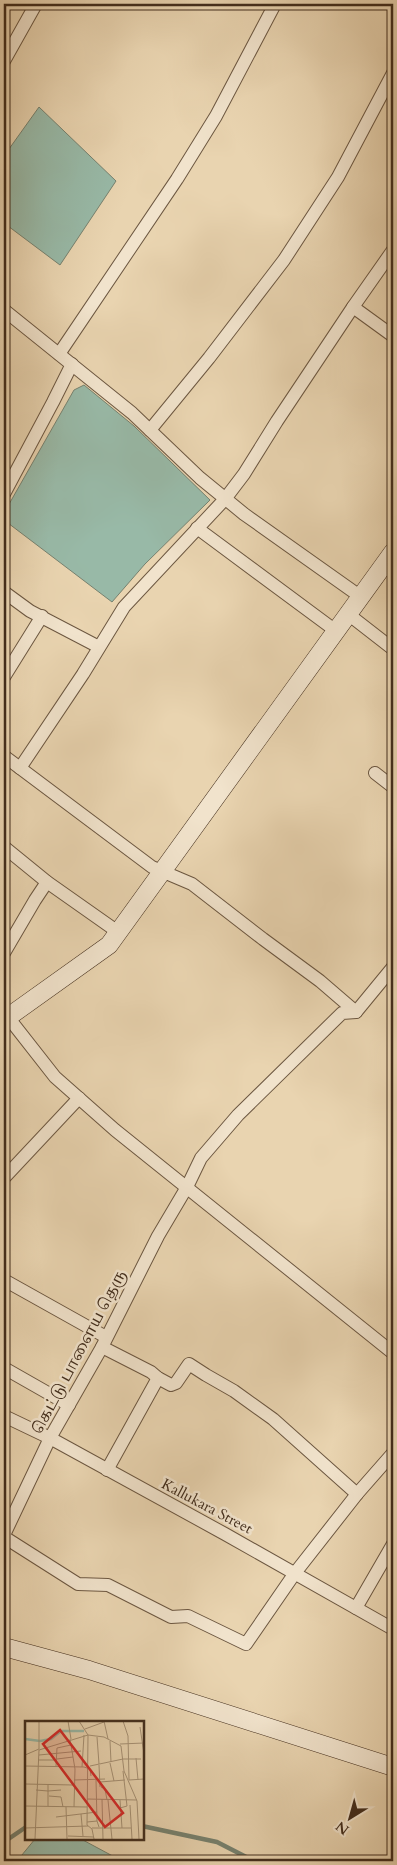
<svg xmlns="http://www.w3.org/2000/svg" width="397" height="1865" font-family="Cardo,'Noto Serif Tamil',serif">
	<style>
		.water { fill: #98b9a7; stroke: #76816f }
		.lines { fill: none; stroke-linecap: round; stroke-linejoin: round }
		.stream { stroke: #76816f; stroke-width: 4.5 }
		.street-casing { stroke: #6c5741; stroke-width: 14 }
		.secondary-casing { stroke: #422d1c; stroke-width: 19 }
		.street { stroke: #f1e3cc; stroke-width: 12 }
		.secondary { stroke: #f1e3cc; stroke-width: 18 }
		.labels { text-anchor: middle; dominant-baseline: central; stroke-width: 5; stroke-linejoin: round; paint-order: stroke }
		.street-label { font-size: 15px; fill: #422d1c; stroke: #f1e3cc }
		.inset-river { fill: none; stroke: #98b9a7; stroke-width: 2.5 }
		.inset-road { fill: none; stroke: #a69175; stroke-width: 1 }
		.view { fill: #d62828; fill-opacity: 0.15; stroke: #d62828; stroke-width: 2.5 }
		.inset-edge { fill: none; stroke: #422d1c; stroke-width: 2.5 }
	</style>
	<rect width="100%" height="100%" fill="#e9d4b0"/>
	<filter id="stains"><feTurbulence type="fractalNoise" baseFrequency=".004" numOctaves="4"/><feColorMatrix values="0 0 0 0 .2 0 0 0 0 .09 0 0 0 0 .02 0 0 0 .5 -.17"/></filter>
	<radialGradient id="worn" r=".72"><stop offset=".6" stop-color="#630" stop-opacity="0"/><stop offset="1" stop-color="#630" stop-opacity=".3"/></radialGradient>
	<g class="water">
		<polygon points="39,107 116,181 60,265 4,223 4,156"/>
		<polygon points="84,385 134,426 210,500 145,564 112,602 4,520 4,513 74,390"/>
		<polygon points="35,1839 81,1839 122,1861 17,1861"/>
	</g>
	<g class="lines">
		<g class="stream">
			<polyline points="142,1826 217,1842 254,1861"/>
			<polyline points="4,1842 26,1827"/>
		</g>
		<g class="street-casing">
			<g id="street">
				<polyline points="4,61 36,4"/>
				<polyline points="353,307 393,336"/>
				<polyline points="4,310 132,413 200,478 244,514 361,597"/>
				<polyline points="59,354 177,179 216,116 275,4"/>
				<polyline points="150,430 209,358 284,260 338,177 393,73"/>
				<polyline points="4,494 53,402 72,364"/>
				<polyline points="197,528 336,631"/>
				<polyline points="4,592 30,611 99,647"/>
				<polyline points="348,614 393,649"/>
				<polyline points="4,677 42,616"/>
				<polyline points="4,756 152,867 192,884 263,939 320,981 356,1012"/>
				<polyline points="20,768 83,674 124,607 225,499 244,474 277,421 353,307 393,250"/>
				<polyline points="375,773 393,787"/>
				<polyline points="4,847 47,882 118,932"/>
				<polyline points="4,953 35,900 47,882"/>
				<polyline points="4,1012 55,1077 115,1130 393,1353"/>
				<polyline points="4,1178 79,1098"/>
				<polyline points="4,1280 106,1337"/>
				<polyline points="102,1347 151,1372 158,1378 171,1385 176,1383 189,1364 206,1375 234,1391 273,1419 357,1494"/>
				<polyline points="4,1368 69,1405"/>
				<polyline points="4,1416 50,1438 225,1534 393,1629"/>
				<polyline points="107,1470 158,1378"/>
				<polyline points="4,1535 50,1438 102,1347 158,1236 187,1187 201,1158 238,1115 342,1013 356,1012 393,967"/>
				<polyline points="4,1537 78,1584 108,1585 171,1617 188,1616 246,1644 295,1573 357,1494 393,1453"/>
				<polyline points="356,1608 393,1544"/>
			</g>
		</g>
		<g class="secondary-casing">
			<g id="secondary">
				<polyline points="4,1020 109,945 393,552"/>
				<polyline points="4,1647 89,1670 393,1767"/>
			</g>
		</g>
		<use href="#street" class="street"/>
		<use href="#secondary" class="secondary"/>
	</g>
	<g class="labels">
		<g class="street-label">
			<text transform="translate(79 1352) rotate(-62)">கெட்டு பாளைய தெரு</text>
			<text transform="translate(207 1506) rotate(28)">Kallukara Street</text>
		</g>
	</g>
	<g transform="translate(25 1721)">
		<rect width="119" height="119" fill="#e9d4b0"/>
		<path class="inset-river" d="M0,18L15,20L26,18L36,10H59"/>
		<path class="inset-road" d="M43,0L46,18M54,0L63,14L79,16L96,25L99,50L112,80L114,118M79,0L83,18M98,0L103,15L104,59L119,58M115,6L119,33M60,8L79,1M72,16L74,43M45,18L50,48L49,86M85,20L86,41M95,23L119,22M0,34L14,28V0M14,34L56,30M111,37L113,59M32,38L48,36M98,38H116M13,39H29M85,42L89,60M74,44L75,66M0,45L59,46L65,48L66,55M31,45L32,27L46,24M65,45L98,38M57,46L59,14M49,59L80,58M71,59L72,100M75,61L100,59M0,63L48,64M23,64V70L36,69M76,66L80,68L82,79M11,69L23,70V85M24,75L36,76L38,86M62,78L112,79M77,78L78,118M83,79L87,118M95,79L97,107M105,84L107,118M0,85L62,86M41,86L42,118M95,87L102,85L98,50M56,93L58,115M31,96L72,91M62,101L72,100L74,106M0,107L63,105M67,107H106M43,115L69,116M10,118L14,29L63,14L62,104L67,108L69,118"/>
		<path class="view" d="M35,9L98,92L80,106L18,23Z"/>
		<rect width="119" height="119" class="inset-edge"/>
	</g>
	<rect width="397" height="1865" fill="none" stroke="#e9d4b0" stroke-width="20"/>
	<rect x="5" y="5" width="387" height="1855" fill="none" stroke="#422d1c" stroke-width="2.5"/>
	<rect x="10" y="10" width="377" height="1845" fill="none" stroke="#422d1c"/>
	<g transform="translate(350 1818) rotate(217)" stroke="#f1e3cc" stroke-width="4" paint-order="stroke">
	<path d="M0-4L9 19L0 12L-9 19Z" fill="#422d1c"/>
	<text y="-8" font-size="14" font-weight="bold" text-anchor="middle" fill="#422d1c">N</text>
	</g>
	<rect width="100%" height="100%" filter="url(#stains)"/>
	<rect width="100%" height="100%" fill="url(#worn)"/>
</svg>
